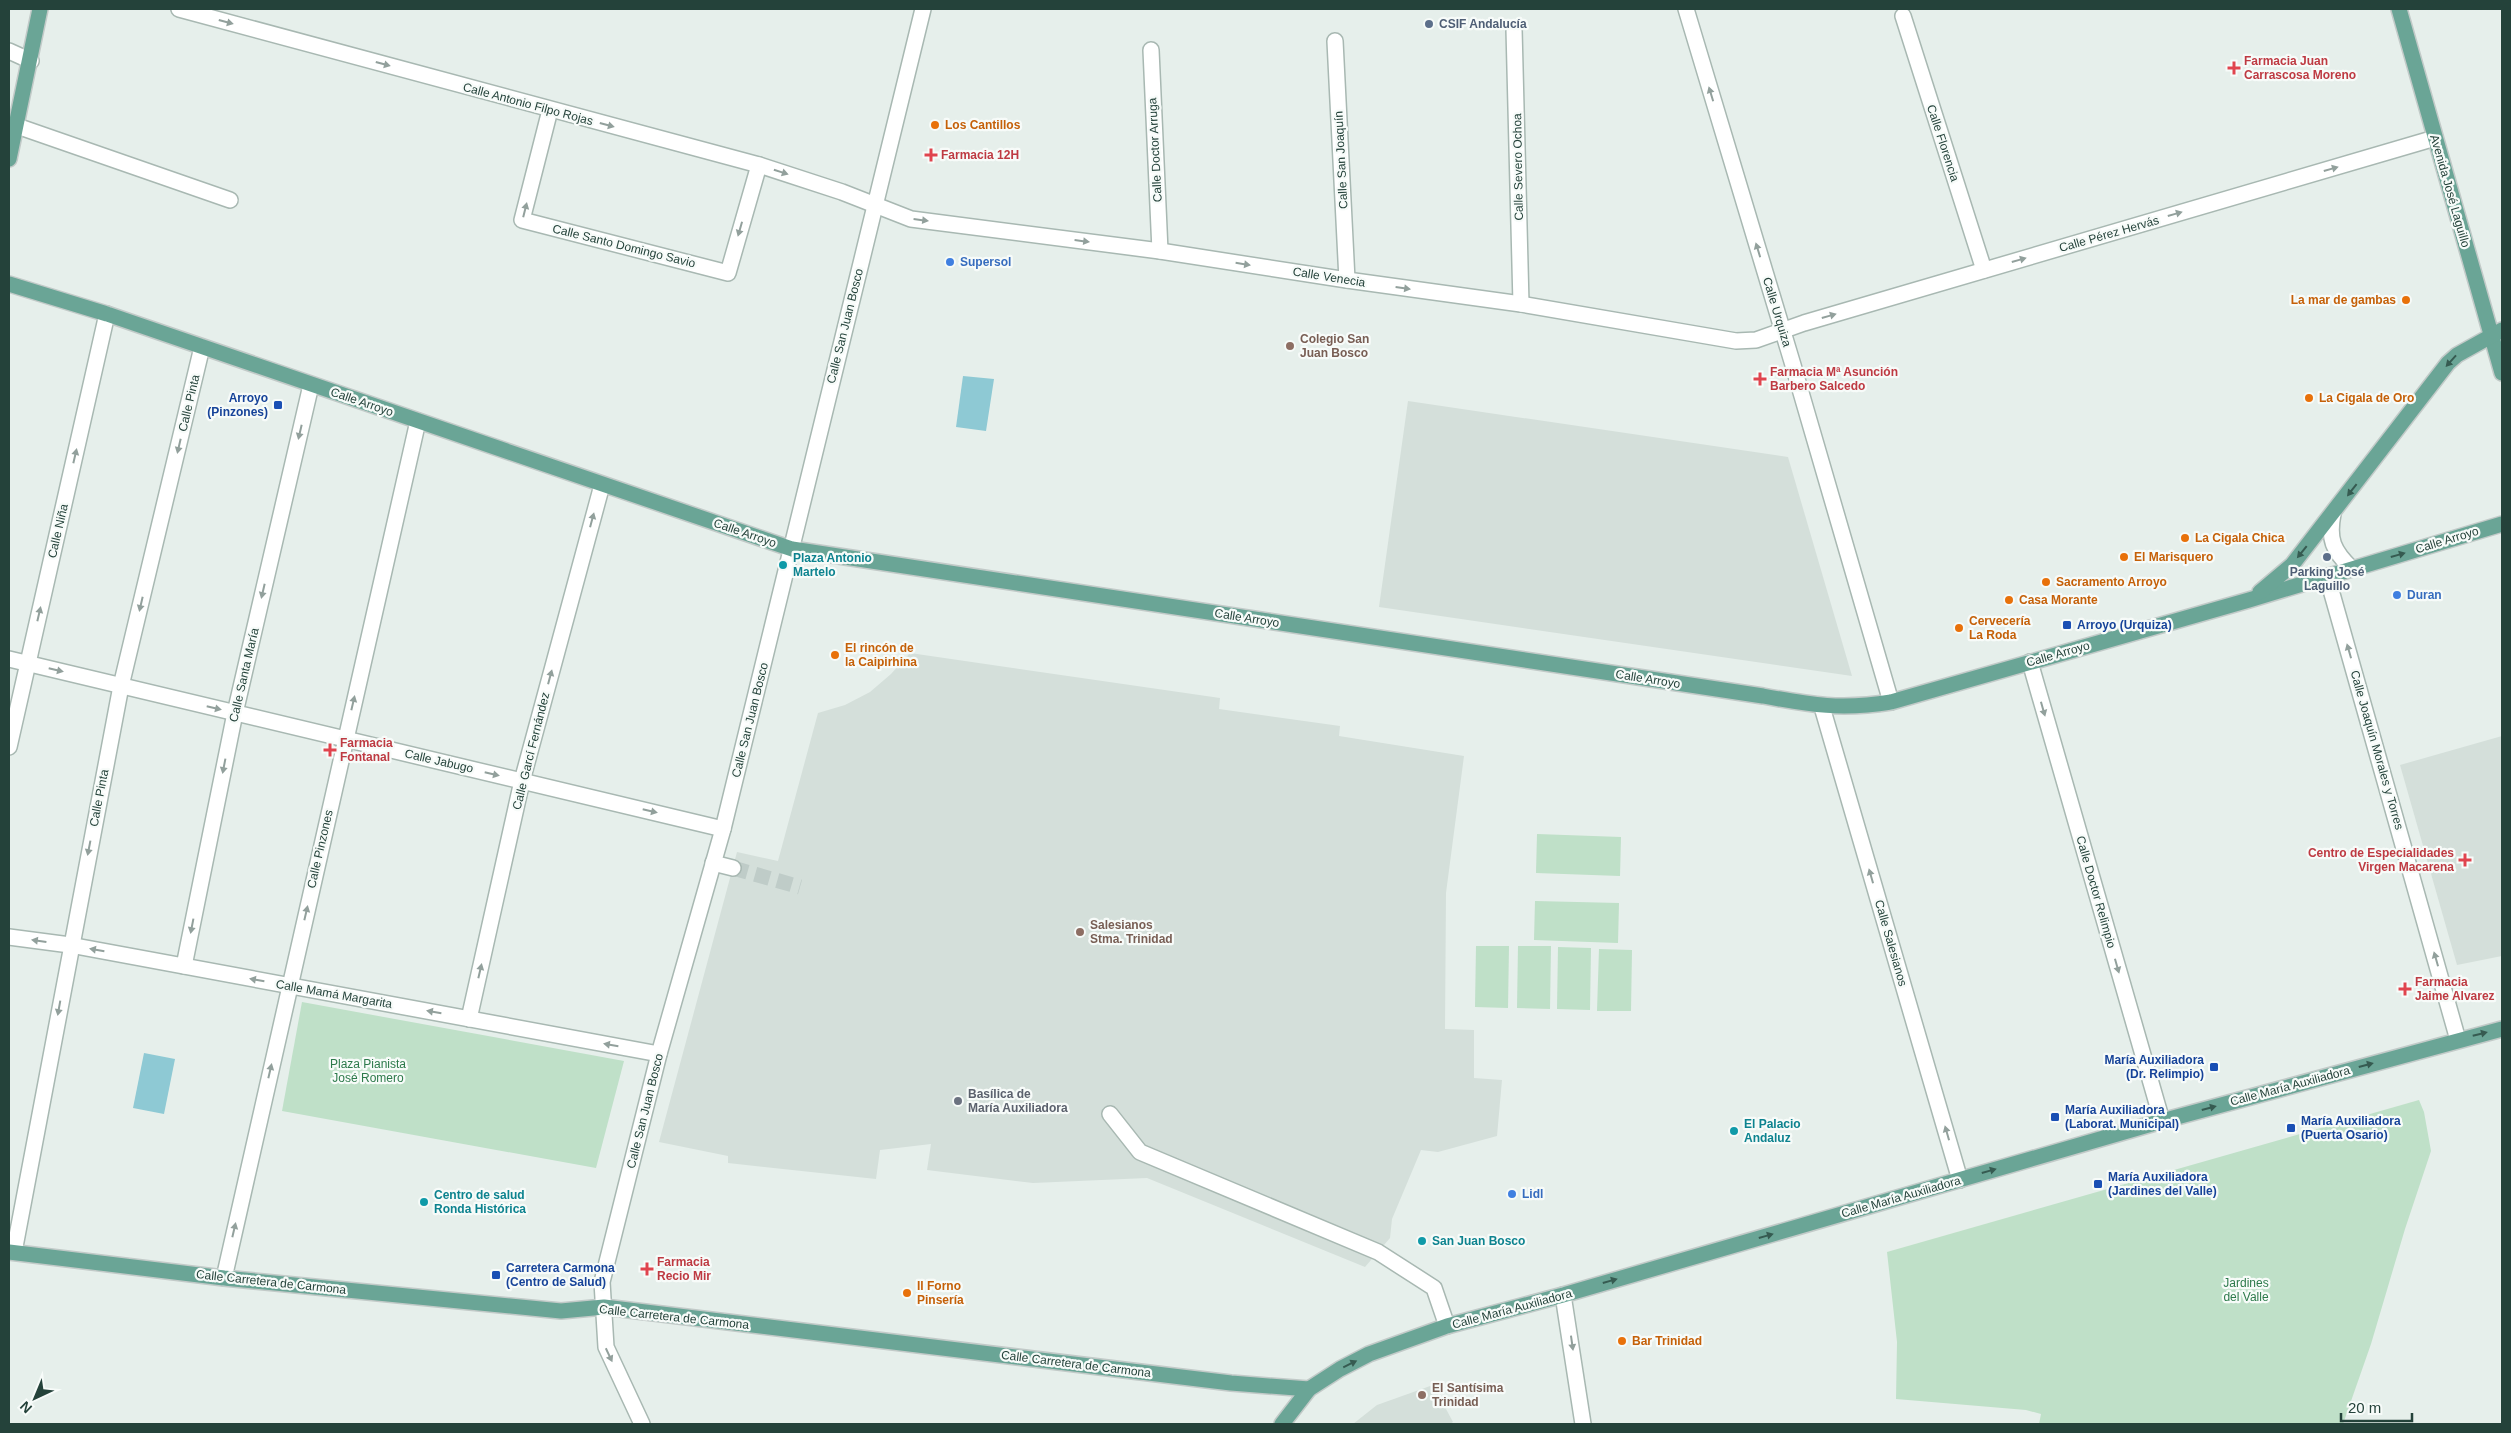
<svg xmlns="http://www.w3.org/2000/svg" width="2511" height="1433" font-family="Arial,sans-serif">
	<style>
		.built { fill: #d4dfda }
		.green { fill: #bfe0c8 }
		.water { fill: #8ec9d4 }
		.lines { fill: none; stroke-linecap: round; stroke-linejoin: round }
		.minor-tunnel { stroke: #bfccc8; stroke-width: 15; stroke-dasharray: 15 8; stroke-linecap: butt }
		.minor-casing { stroke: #a8b8b2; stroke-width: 18 }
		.major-casing { stroke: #c2cac8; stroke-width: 18 }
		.minor { stroke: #fff; stroke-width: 15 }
		.major { stroke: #6aa596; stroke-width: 15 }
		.oneway { fill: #92a09c }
		.oneway2 { fill: #365b51 }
		.service-dot { fill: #5c6f8a; stroke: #f7fbf9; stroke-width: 2 }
		.health-dot { fill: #e0444e; stroke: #f7fbf9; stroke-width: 2 }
		.food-dot { fill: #e8710a; stroke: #f7fbf9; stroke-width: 2 }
		.shop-dot { fill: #3f7fe0; stroke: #f7fbf9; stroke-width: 2 }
		.education-dot { fill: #8d6e63; stroke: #f7fbf9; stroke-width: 2 }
		.transit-dot { fill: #1a4fb4; stroke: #f7fbf9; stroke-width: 2 }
		.culture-dot { fill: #0f9aa8; stroke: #f7fbf9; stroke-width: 2 }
		.worship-dot { fill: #6b7280; stroke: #f7fbf9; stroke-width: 2 }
		.labels { text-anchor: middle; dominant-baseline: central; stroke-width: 4.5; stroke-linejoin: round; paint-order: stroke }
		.service-label { font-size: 12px; font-weight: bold; fill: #4e5e75; stroke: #f7fbf9; text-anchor: start }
		.health-label { font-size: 12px; font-weight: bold; fill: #be3a42; stroke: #f7fbf9; text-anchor: start }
		.street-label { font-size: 12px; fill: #24423a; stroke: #f7fbf9 }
		.food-label { font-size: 12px; font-weight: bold; fill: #c56008; stroke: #f7fbf9; text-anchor: start }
		.shop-label { font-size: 12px; font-weight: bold; fill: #366cbe; stroke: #f7fbf9; text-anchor: start }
		.education-label { font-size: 12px; font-weight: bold; fill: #785e54; stroke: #f7fbf9; text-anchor: start }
		.transit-label { font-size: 12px; font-weight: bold; fill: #164399; stroke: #f7fbf9; text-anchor: start }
		.culture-label { font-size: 12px; font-weight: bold; fill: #0d838f; stroke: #f7fbf9; text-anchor: start }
		.park-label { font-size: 12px; fill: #2d7a4b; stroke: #f7fbf9 }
		.worship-label { font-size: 12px; font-weight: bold; fill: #5b616d; stroke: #f7fbf9; text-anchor: start }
	</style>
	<rect width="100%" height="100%" fill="#e6efeb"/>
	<g class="built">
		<polygon points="1408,401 1788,457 1852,676 1379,607"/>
		<polygon points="910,653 1220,698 1219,709 1340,726 1339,736 1464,756 1446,893 1445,1029 1474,1030 1474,1078 1502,1080 1497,1136 1438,1152 1421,1150 1392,1219 1390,1238 1365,1267 1147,1178 1033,1183 927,1170 931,1144 880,1150 876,1179 728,1163 728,1156 659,1142 737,852 778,861 818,713 845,705 870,692 891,674"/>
		<polygon points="2502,736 2502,956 2457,965 2400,765"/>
		<polygon points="1433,1385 1453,1422 1450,1424 1353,1424 1377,1405"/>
	</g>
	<g class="green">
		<polygon points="1537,834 1621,837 1620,876 1536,873"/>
		<polygon points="1535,901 1619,903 1618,943 1534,940"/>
		<polygon points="1476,946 1509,946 1508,1008 1475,1007"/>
		<polygon points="1518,946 1551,946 1550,1009 1517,1008"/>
		<polygon points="1558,947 1591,948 1590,1010 1557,1009"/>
		<polygon points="1599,949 1632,950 1631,1011 1597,1011"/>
		<polygon points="302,1002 624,1061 596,1168 282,1111"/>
		<polygon points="2419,1100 2424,1112 2431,1151 2405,1229 2371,1344 2343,1424 2039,1424 2041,1414 2026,1410 1896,1399 1897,1342 1887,1252"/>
	</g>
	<g class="water">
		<polygon points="963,376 994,379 986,431 956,427"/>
		<polygon points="144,1053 175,1059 164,1114 133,1108"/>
	</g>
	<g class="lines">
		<polyline class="minor-tunnel" points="733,868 800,887"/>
		<g class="minor-casing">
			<g id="minor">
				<polyline points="179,9 759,165 842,192 911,219 1160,251 1347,280 1521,304 1736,341 1756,340 1804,323 2435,138"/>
				<polyline points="1686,9 1793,365 1891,702"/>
				<polyline points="1903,16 1984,270"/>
				<polyline points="1514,29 1521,304"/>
				<polyline points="1335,41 1347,280"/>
				<polyline points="1151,50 1160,251"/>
				<polyline points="9,51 31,61"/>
				<polyline points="550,110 522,220 728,273 759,165"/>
				<polyline points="17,126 230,200"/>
				<path d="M2333,514C2328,539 2333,551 2352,569"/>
				<polyline points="2327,576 2458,1040"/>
				<polyline points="9,659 723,829"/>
				<polyline points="2030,662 2162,1121"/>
				<polyline points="1822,707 1960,1180"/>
				<polyline points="9,747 107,314"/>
				<polyline points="713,863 733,868"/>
				<polyline points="9,937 70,945 659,1054"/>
				<polyline points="184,966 235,713 311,385"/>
				<polyline points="469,1019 522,781 602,485"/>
				<polyline points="1110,1114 1140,1152 1378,1252 1434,1288 1447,1326"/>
				<polyline points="14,1252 121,686 202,347"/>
				<polyline points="224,1278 418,421"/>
				<polyline points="1563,1295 1583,1424"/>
				<polyline points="642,1424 606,1347 602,1282 659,1054 723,829 923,9"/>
			</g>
		</g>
		<g class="major-casing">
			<g id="major">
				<polyline points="2399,9 2502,373"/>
				<polyline points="9,159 40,9"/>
				<path d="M9,284L107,314L792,549L1763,696C1811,705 1842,710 1891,702L2249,600L2502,524"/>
				<polyline points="2260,592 2292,565 2448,363 2457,355 2502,330"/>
				<polyline points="9,1252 224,1278 561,1311 604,1307 1231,1383 1309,1389"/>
				<polyline points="1282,1424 1309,1389 1340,1369 1369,1354 1447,1326 1563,1295 2162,1121 2502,1029"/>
			</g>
		</g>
		<use href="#minor" class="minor"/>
		<use href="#major" class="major"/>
	</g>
	<defs><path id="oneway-solid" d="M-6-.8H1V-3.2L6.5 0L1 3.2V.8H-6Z" transform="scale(1.25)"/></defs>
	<g class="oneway">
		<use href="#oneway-solid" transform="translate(226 22) rotate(15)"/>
		<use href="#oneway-solid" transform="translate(383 64) rotate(15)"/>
		<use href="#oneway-solid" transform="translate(1711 94) rotate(-107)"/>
		<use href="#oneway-solid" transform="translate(607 125) rotate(15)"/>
		<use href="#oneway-solid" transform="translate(2331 169) rotate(-16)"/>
		<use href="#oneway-solid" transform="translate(781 172) rotate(18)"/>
		<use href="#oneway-solid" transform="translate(525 210) rotate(-76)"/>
		<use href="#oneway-solid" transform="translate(2175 214) rotate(-16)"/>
		<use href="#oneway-solid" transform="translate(921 220) rotate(7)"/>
		<use href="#oneway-solid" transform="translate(740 229) rotate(106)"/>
		<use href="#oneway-solid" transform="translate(1082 241) rotate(7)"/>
		<use href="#oneway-solid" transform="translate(1758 250) rotate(-107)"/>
		<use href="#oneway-solid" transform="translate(2019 260) rotate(-16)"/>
		<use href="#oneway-solid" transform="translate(1243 264) rotate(9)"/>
		<use href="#oneway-solid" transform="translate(1403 288) rotate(8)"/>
		<use href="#oneway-solid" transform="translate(1829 316) rotate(-16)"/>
		<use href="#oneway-solid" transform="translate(300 432) rotate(103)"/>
		<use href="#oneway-solid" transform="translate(179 446) rotate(103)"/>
		<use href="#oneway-solid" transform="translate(75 456) rotate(-77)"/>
		<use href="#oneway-solid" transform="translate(592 520) rotate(-75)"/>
		<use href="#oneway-solid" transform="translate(263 591) rotate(103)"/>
		<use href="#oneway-solid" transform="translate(141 604) rotate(103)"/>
		<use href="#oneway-solid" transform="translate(39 614) rotate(-77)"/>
		<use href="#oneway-solid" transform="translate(2349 651) rotate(-106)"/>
		<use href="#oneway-solid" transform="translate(56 670) rotate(13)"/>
		<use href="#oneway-solid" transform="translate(550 677) rotate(-75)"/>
		<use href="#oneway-solid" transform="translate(353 703) rotate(-77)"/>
		<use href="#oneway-solid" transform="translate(214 708) rotate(13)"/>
		<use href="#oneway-solid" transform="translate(2043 709) rotate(74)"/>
		<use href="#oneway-solid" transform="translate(224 766) rotate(101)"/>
		<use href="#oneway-solid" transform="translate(492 774) rotate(13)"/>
		<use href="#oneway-solid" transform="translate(650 811) rotate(13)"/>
		<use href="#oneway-solid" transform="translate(89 848) rotate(101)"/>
		<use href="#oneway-solid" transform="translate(1871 876) rotate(-106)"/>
		<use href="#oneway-solid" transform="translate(306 913) rotate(-77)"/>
		<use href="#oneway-solid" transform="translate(192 926) rotate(101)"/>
		<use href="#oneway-solid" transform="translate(39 941) rotate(-172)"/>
		<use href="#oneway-solid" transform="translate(97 950) rotate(-170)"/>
		<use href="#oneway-solid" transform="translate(2436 959) rotate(-106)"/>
		<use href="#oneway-solid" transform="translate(2117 966) rotate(74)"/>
		<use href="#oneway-solid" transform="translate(480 971) rotate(-77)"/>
		<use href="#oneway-solid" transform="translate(257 980) rotate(-170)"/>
		<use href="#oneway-solid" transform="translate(59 1008) rotate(100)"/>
		<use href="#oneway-solid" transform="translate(434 1012) rotate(-170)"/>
		<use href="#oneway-solid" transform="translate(611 1045) rotate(-170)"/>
		<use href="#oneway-solid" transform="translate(270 1071) rotate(-77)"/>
		<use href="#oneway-solid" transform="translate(1947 1133) rotate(-106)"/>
		<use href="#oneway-solid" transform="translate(234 1230) rotate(-77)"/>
		<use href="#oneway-solid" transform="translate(1572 1343) rotate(82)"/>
		<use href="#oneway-solid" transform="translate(609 1355) rotate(65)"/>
	</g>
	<g class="oneway2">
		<use href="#oneway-solid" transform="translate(2451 361) rotate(132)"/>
		<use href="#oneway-solid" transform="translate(2352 490) rotate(128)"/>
		<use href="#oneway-solid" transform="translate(2302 552) rotate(129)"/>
		<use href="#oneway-solid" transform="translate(2398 555) rotate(-16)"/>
		<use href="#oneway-solid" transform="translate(2480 1034) rotate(-14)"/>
		<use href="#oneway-solid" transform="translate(2366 1065) rotate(-15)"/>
		<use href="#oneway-solid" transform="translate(2209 1108) rotate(-15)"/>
		<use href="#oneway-solid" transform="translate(1989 1171) rotate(-16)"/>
		<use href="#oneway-solid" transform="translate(1766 1236) rotate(-16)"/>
		<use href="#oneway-solid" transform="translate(1610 1281) rotate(-16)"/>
		<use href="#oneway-solid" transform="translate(1350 1364) rotate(-26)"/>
	</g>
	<g class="service-dot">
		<circle cx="1429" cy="24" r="5"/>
		<circle cx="2327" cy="557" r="5"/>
	</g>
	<g class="health-dot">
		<path d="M2231.5 60.5h5v5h5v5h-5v5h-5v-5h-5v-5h5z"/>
		<path d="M928.5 147.5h5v5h5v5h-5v5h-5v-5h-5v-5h5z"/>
		<path d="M1757.5 371.5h5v5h5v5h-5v5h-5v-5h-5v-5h5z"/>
		<path d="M327.5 742.5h5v5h5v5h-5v5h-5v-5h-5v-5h5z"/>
		<path d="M2462.5 852.5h5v5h5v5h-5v5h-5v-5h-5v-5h5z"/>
		<path d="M2402.5 981.5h5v5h5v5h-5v5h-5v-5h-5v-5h5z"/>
		<path d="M644.5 1261.5h5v5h5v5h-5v5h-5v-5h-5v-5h5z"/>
	</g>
	<g class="food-dot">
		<circle cx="935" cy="125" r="5"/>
		<circle cx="2406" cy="300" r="5"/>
		<circle cx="2309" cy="398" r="5"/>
		<circle cx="2185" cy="538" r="5"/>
		<circle cx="2124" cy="557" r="5"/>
		<circle cx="2046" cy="582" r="5"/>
		<circle cx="2009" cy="600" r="5"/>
		<circle cx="1959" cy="628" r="5"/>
		<circle cx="835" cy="655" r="5"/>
		<circle cx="907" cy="1293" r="5"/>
		<circle cx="1622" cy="1341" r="5"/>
	</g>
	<g class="shop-dot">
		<circle cx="950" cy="262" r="5"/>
		<circle cx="2397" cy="595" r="5"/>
		<circle cx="1512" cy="1194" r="5"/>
	</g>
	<g class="education-dot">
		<circle cx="1290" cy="346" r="5"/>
		<circle cx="1080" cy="932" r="5"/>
		<circle cx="1422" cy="1395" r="5"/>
	</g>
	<g class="transit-dot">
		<rect x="273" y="400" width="10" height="10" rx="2.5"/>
		<rect x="2062" y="620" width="10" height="10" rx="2.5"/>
		<rect x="2209" y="1062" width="10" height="10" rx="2.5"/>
		<rect x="2050" y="1112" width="10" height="10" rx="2.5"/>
		<rect x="2286" y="1123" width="10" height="10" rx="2.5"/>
		<rect x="2093" y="1179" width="10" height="10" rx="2.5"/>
		<rect x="491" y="1270" width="10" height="10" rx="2.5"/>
	</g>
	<g class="culture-dot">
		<circle cx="783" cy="565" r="5"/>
		<circle cx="1734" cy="1131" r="5"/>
		<circle cx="424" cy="1202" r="5"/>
		<circle cx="1422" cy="1241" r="5"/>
	</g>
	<circle class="worship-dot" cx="958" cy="1101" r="5"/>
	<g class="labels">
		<g class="service-label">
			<text x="1439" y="24">CSIF Andalucía</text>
			<text x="2327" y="572" text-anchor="middle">Parking José<tspan x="2327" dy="14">Laguillo</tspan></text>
		</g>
		<g class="health-label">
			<text x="2244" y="61">Farmacia Juan<tspan x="2244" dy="14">Carrascosa Moreno</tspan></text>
			<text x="941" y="155">Farmacia 12H</text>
			<text x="1770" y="372">Farmacia Mª Asunción<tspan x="1770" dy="14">Barbero Salcedo</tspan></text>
			<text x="340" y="743">Farmacia<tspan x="340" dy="14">Fontanal</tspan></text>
			<text x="2454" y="853" text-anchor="end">Centro de Especialidades<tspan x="2454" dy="14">Virgen Macarena</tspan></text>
			<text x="2415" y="982">Farmacia<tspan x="2415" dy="14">Jaime Alvarez</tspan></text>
			<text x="657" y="1262">Farmacia<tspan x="657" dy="14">Recio Mir</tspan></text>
		</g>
		<g class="street-label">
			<text transform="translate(528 104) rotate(15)">Calle Antonio Filpo Rojas</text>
			<text transform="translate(1943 143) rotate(72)">Calle Florencia</text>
			<text transform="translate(1155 150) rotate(-93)">Calle Doctor Arruga</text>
			<text transform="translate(1341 160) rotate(-93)">Calle San Joaquín</text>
			<text transform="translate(1518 167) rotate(-91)">Calle Severo Ochoa</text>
			<text transform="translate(2450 191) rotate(74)">Avenida José Laguillo</text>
			<text transform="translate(2109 234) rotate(-16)">Calle Pérez Hervás</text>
			<text transform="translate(624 246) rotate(14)">Calle Santo Domingo Savio</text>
			<text transform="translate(1329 277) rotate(9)">Calle Venecia</text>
			<text transform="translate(1777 312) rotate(73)">Calle Urquiza</text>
			<text transform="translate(845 326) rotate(-76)">Calle San Juan Bosco</text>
			<text transform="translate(362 402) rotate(19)">Calle Arroyo</text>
			<text transform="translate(189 403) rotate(-77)">Calle Pinta</text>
			<text transform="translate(58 531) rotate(-77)">Calle Niña</text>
			<text transform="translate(745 533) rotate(19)">Calle Arroyo</text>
			<text transform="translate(2447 540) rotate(-17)">Calle Arroyo</text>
			<text transform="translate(1247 618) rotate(9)">Calle Arroyo</text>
			<text transform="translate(2058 654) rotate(-16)">Calle Arroyo</text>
			<text transform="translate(244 675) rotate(-77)">Calle Santa María</text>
			<text transform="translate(1648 679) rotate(9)">Calle Arroyo</text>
			<text transform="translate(750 720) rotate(-76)">Calle San Juan Bosco</text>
			<text transform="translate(2377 750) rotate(74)">Calle Joaquín Morales y Torres</text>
			<text transform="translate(531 751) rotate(-76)">Calle Garcí Fernández</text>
			<text transform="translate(439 761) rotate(13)">Calle Jabugo</text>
			<text transform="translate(99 798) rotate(-79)">Calle Pinta</text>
			<text transform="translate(320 849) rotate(-77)">Calle Pinzones</text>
			<text transform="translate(2096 892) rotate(74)">Calle Doctor Relimpio</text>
			<text transform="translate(1891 943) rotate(74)">Calle Salesianos</text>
			<text transform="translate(334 994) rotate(10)">Calle Mamá Margarita</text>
			<text transform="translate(2290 1086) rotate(-15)">Calle María Auxiliadora</text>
			<text transform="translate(645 1111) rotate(-76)">Calle San Juan Bosco</text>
			<text transform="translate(1901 1197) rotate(-16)">Calle María Auxiliadora</text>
			<text transform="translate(271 1282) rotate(6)">Calle Carretera de Carmona</text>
			<text transform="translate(1512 1309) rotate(-15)">Calle María Auxiliadora</text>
			<text transform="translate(674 1317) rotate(6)">Calle Carretera de Carmona</text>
			<text transform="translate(1076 1364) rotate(7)">Calle Carretera de Carmona</text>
		</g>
		<g class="food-label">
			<text x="945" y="125">Los Cantillos</text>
			<text x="2396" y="300" text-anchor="end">La mar de gambas</text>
			<text x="2319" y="398">La Cigala de Oro</text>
			<text x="2195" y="538">La Cigala Chica</text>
			<text x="2134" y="557">El Marisquero</text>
			<text x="2056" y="582">Sacramento Arroyo</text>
			<text x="2019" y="600">Casa Morante</text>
			<text x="1969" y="621">Cervecería<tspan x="1969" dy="14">La Roda</tspan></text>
			<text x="845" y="648">El rincón de<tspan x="845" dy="14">la Caipirhina</tspan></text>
			<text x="917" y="1286">Il Forno<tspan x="917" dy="14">Pinsería</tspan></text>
			<text x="1632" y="1341">Bar Trinidad</text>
		</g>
		<g class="shop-label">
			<text x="960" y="262">Supersol</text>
			<text x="2407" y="595">Duran</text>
			<text x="1522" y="1194">Lidl</text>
		</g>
		<g class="education-label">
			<text x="1300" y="339">Colegio San<tspan x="1300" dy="14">Juan Bosco</tspan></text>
			<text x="1090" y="925">Salesianos<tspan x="1090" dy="14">Stma. Trinidad</tspan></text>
			<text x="1432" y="1388">EI Santísima<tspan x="1432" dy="14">Trinidad</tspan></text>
		</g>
		<g class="transit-label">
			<text x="268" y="398" text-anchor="end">Arroyo<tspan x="268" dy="14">(Pinzones)</tspan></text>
			<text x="2077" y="625">Arroyo (Urquiza)</text>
			<text x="2204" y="1060" text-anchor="end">María Auxiliadora<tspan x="2204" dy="14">(Dr. Relimpio)</tspan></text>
			<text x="2065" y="1110">María Auxiliadora<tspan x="2065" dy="14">(Laborat. Municipal)</tspan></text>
			<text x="2301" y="1121">María Auxiliadora<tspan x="2301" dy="14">(Puerta Osario)</tspan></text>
			<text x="2108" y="1177">María Auxiliadora<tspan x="2108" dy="14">(Jardines del Valle)</tspan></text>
			<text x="506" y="1268">Carretera Carmona<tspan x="506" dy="14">(Centro de Salud)</tspan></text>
		</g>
		<g class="culture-label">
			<text x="793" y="558">Plaza Antonio<tspan x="793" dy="14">Martelo</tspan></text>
			<text x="1744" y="1124">El Palacio<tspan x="1744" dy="14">Andaluz</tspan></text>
			<text x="434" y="1195">Centro de salud<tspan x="434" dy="14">Ronda Histórica</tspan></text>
			<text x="1432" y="1241">San Juan Bosco</text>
		</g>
		<g class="park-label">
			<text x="368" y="1064">Plaza Pianista<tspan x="368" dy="14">José Romero</tspan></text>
			<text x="2246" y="1283">Jardines<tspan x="2246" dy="14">del Valle</tspan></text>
		</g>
		<g class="worship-label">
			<text x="968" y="1094">Basílica de<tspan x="968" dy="14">María Auxiliadora</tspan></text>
		</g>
	</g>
	<rect width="2511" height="1433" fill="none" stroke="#24423a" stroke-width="20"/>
	<g transform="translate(35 1398) rotate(224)" stroke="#f7fbf9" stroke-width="4" paint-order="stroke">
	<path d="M0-4L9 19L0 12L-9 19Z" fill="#24423a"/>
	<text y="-8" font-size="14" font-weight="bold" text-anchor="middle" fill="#24423a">N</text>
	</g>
	<path d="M2341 1413v8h71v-8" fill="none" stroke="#24423a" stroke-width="2.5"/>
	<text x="2348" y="1413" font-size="15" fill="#24423a" stroke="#f7fbf9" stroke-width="4" paint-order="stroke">20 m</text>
</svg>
